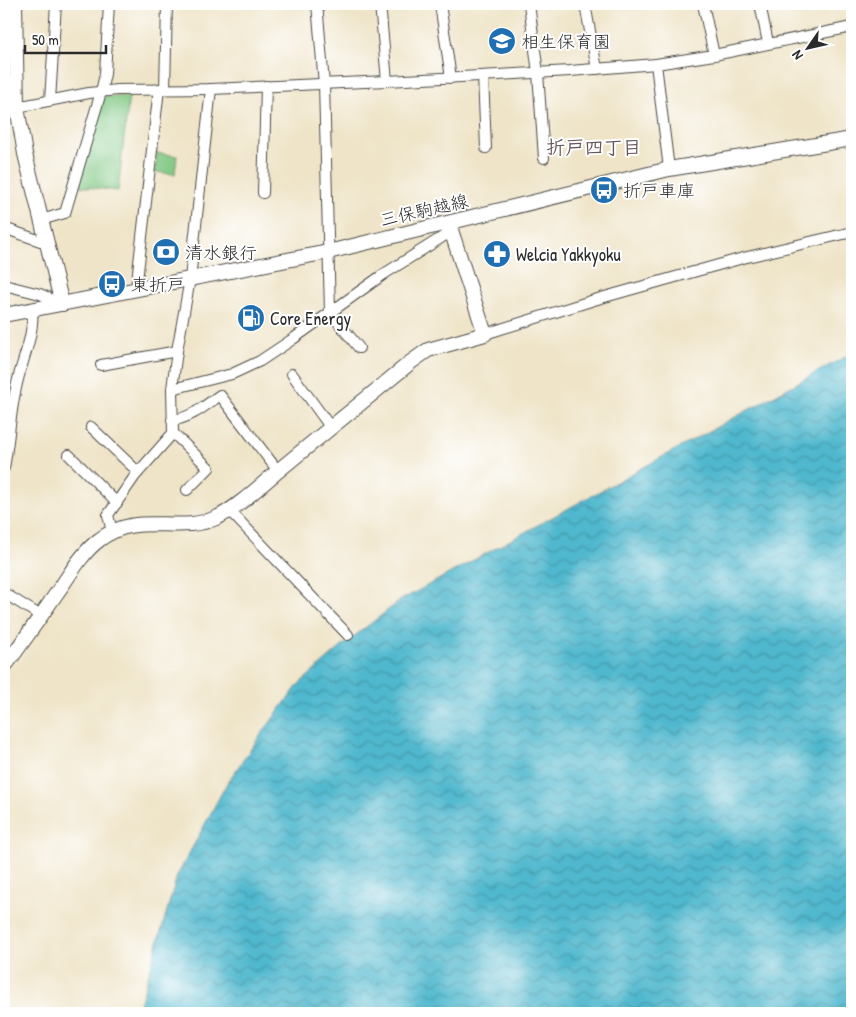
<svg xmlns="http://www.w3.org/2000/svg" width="856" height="1017" font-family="'Patrick Hand','Klee One',sans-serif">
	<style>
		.park { fill: #80c883; stroke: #567a57 }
		.water { fill: url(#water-waves); stroke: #3e727c }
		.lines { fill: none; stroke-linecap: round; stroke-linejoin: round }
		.street-casing { stroke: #484743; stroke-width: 12 }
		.secondary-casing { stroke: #484743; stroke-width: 16 }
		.street { stroke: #fff; stroke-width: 10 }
		.secondary { stroke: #fff; stroke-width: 14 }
		.labels { text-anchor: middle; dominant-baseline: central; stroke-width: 4; stroke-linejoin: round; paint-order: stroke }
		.poi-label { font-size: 18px; fill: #2b2b2b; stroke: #fff; text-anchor: start }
		.street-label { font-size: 18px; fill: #2b2b2b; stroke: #fff }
		.neighbourhood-label { font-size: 19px; font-weight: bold; fill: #68555c; stroke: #fff }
	</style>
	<defs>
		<pattern id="water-waves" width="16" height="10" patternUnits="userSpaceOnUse" patternTransform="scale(1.25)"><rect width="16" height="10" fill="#50b8ce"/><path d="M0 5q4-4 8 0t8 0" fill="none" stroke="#4396a7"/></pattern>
	</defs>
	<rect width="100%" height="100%" fill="#fff"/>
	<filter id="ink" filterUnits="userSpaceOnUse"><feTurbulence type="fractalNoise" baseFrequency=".02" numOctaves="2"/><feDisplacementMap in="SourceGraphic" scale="10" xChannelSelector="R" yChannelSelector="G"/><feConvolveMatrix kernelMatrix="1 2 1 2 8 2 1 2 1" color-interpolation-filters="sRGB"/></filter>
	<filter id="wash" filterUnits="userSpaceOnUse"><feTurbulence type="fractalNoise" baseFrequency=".0096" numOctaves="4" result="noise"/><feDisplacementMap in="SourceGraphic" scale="20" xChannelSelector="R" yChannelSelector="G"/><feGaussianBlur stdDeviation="1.12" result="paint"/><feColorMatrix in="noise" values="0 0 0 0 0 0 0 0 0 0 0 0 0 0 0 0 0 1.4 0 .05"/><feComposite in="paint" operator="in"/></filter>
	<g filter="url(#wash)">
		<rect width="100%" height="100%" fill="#efe4c8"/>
		<g class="park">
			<polygon points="129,96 118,191 79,186 104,97"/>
			<polygon points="157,153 177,156 175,174 155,172"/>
		</g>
		<polygon class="water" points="852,353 852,1013 139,1013 138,1011 177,876 227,783 260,736 299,684 347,642 401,600"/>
	</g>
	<g filter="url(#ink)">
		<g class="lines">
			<g class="street-casing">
				<g id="street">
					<polyline points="317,4 324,84 330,312 359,348"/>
					<polyline points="380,4 387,81"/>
					<polyline points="440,4 451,78"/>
					<polyline points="529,4 538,73 544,158"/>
					<polyline points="585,4 597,69"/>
					<polyline points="703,4 714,55"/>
					<polyline points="760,4 768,43"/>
					<polyline points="656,64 669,169"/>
					<polyline points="483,76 486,148"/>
					<polyline points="165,89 167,4"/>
					<polyline points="50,101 56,4"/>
					<polyline points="17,107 89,93 117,90 211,89 387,81 570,71 656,64 714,55 852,27"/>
					<polyline points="263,193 266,86"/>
					<polyline points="41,220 65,213 101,92 105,74 109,4"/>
					<polyline points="4,228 46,243"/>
					<polyline points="4,285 40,294 62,304"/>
					<polyline points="136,289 159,89"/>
					<polyline points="485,334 594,300 743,258 852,232"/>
					<polyline points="101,365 177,351"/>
					<polyline points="292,374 331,428"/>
					<polyline points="172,389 232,374 260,361 293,339 384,274 452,231"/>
					<path d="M172,420C190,419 206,405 220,395L278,471"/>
					<polyline points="91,427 138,472"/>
					<polyline points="173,433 209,468 187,490"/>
					<polyline points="69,455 117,503"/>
					<path d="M4,468C9,441 10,414 16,388C21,362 35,335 32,309"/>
					<polyline points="229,510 348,635"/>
					<polyline points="112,532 108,515 135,476 173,433 172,389 177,351 190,279 211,89"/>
					<polyline points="4,593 41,616"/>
				</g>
			</g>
			<g class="secondary-casing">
				<g id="secondary">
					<polyline points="15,4 17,107 25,154 62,304"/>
					<polyline points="4,110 17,107"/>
					<polyline points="4,315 328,252 669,169 852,139"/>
					<path d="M4,667C24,641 42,614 61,587C72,571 83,552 99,540C137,510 177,535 216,518C236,509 261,485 279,470C323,434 367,398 411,362L428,350L485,334L449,224"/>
				</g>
			</g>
			<use href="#street" class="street"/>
			<use href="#secondary" class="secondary"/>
		</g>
	</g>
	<defs>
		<g id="school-disc" transform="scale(1.4375)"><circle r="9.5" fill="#1f6fb2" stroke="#fff"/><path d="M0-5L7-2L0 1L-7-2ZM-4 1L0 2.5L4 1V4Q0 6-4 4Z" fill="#fff"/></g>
		<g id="bus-disc" transform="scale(1.4375)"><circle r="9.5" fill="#1f6fb2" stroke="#fff"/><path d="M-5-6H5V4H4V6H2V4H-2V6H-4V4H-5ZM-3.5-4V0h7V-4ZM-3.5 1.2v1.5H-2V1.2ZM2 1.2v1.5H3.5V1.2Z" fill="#fff"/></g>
		<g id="bank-disc" transform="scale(1.4375)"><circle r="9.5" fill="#1f6fb2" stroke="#fff"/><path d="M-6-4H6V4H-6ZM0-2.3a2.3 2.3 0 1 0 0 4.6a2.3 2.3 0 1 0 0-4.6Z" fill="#fff"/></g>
		<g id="pharmacy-disc" transform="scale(1.4375)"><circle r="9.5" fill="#1f6fb2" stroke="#fff"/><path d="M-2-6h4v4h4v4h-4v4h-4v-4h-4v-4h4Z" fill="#fff"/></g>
		<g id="fuel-disc" transform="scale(1.4375)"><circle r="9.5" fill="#1f6fb2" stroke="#fff"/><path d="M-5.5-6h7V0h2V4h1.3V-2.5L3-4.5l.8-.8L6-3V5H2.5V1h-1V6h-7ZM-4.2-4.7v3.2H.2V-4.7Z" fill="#fff"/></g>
	</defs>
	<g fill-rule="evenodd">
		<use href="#school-disc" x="502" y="41"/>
		<use href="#bus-disc" x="604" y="190"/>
		<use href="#bank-disc" x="166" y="252"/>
		<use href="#pharmacy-disc" x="497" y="254"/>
		<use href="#bus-disc" x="112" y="284"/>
		<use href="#fuel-disc" x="251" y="318"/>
	</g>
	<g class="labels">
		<g class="poi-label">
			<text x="521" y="41">相生保育園</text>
			<text x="623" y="190">折戸車庫</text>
			<text x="185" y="252">清水銀行</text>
			<text x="516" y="254">Welcia Yakkyoku</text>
			<text x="131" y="284">東折戸</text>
			<text x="270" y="318">Core Energy</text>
		</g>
		<g class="street-label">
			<text transform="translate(424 210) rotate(-13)">三保駒越線</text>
		</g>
		<g class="neighbourhood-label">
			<text x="594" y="147">折戸四丁目</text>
		</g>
	</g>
	<rect width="856" height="1017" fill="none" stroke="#fff" stroke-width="20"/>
	<g transform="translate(808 48) rotate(236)" stroke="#ffffff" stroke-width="4" paint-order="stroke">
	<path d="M0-4L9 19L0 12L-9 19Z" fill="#2b2b2b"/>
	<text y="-8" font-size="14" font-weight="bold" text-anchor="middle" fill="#2b2b2b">N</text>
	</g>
	<path d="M25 45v8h81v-8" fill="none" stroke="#2b2b2b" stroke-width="2.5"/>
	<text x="32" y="45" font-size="15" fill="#2b2b2b" stroke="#ffffff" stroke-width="4" paint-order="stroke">50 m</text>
</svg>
